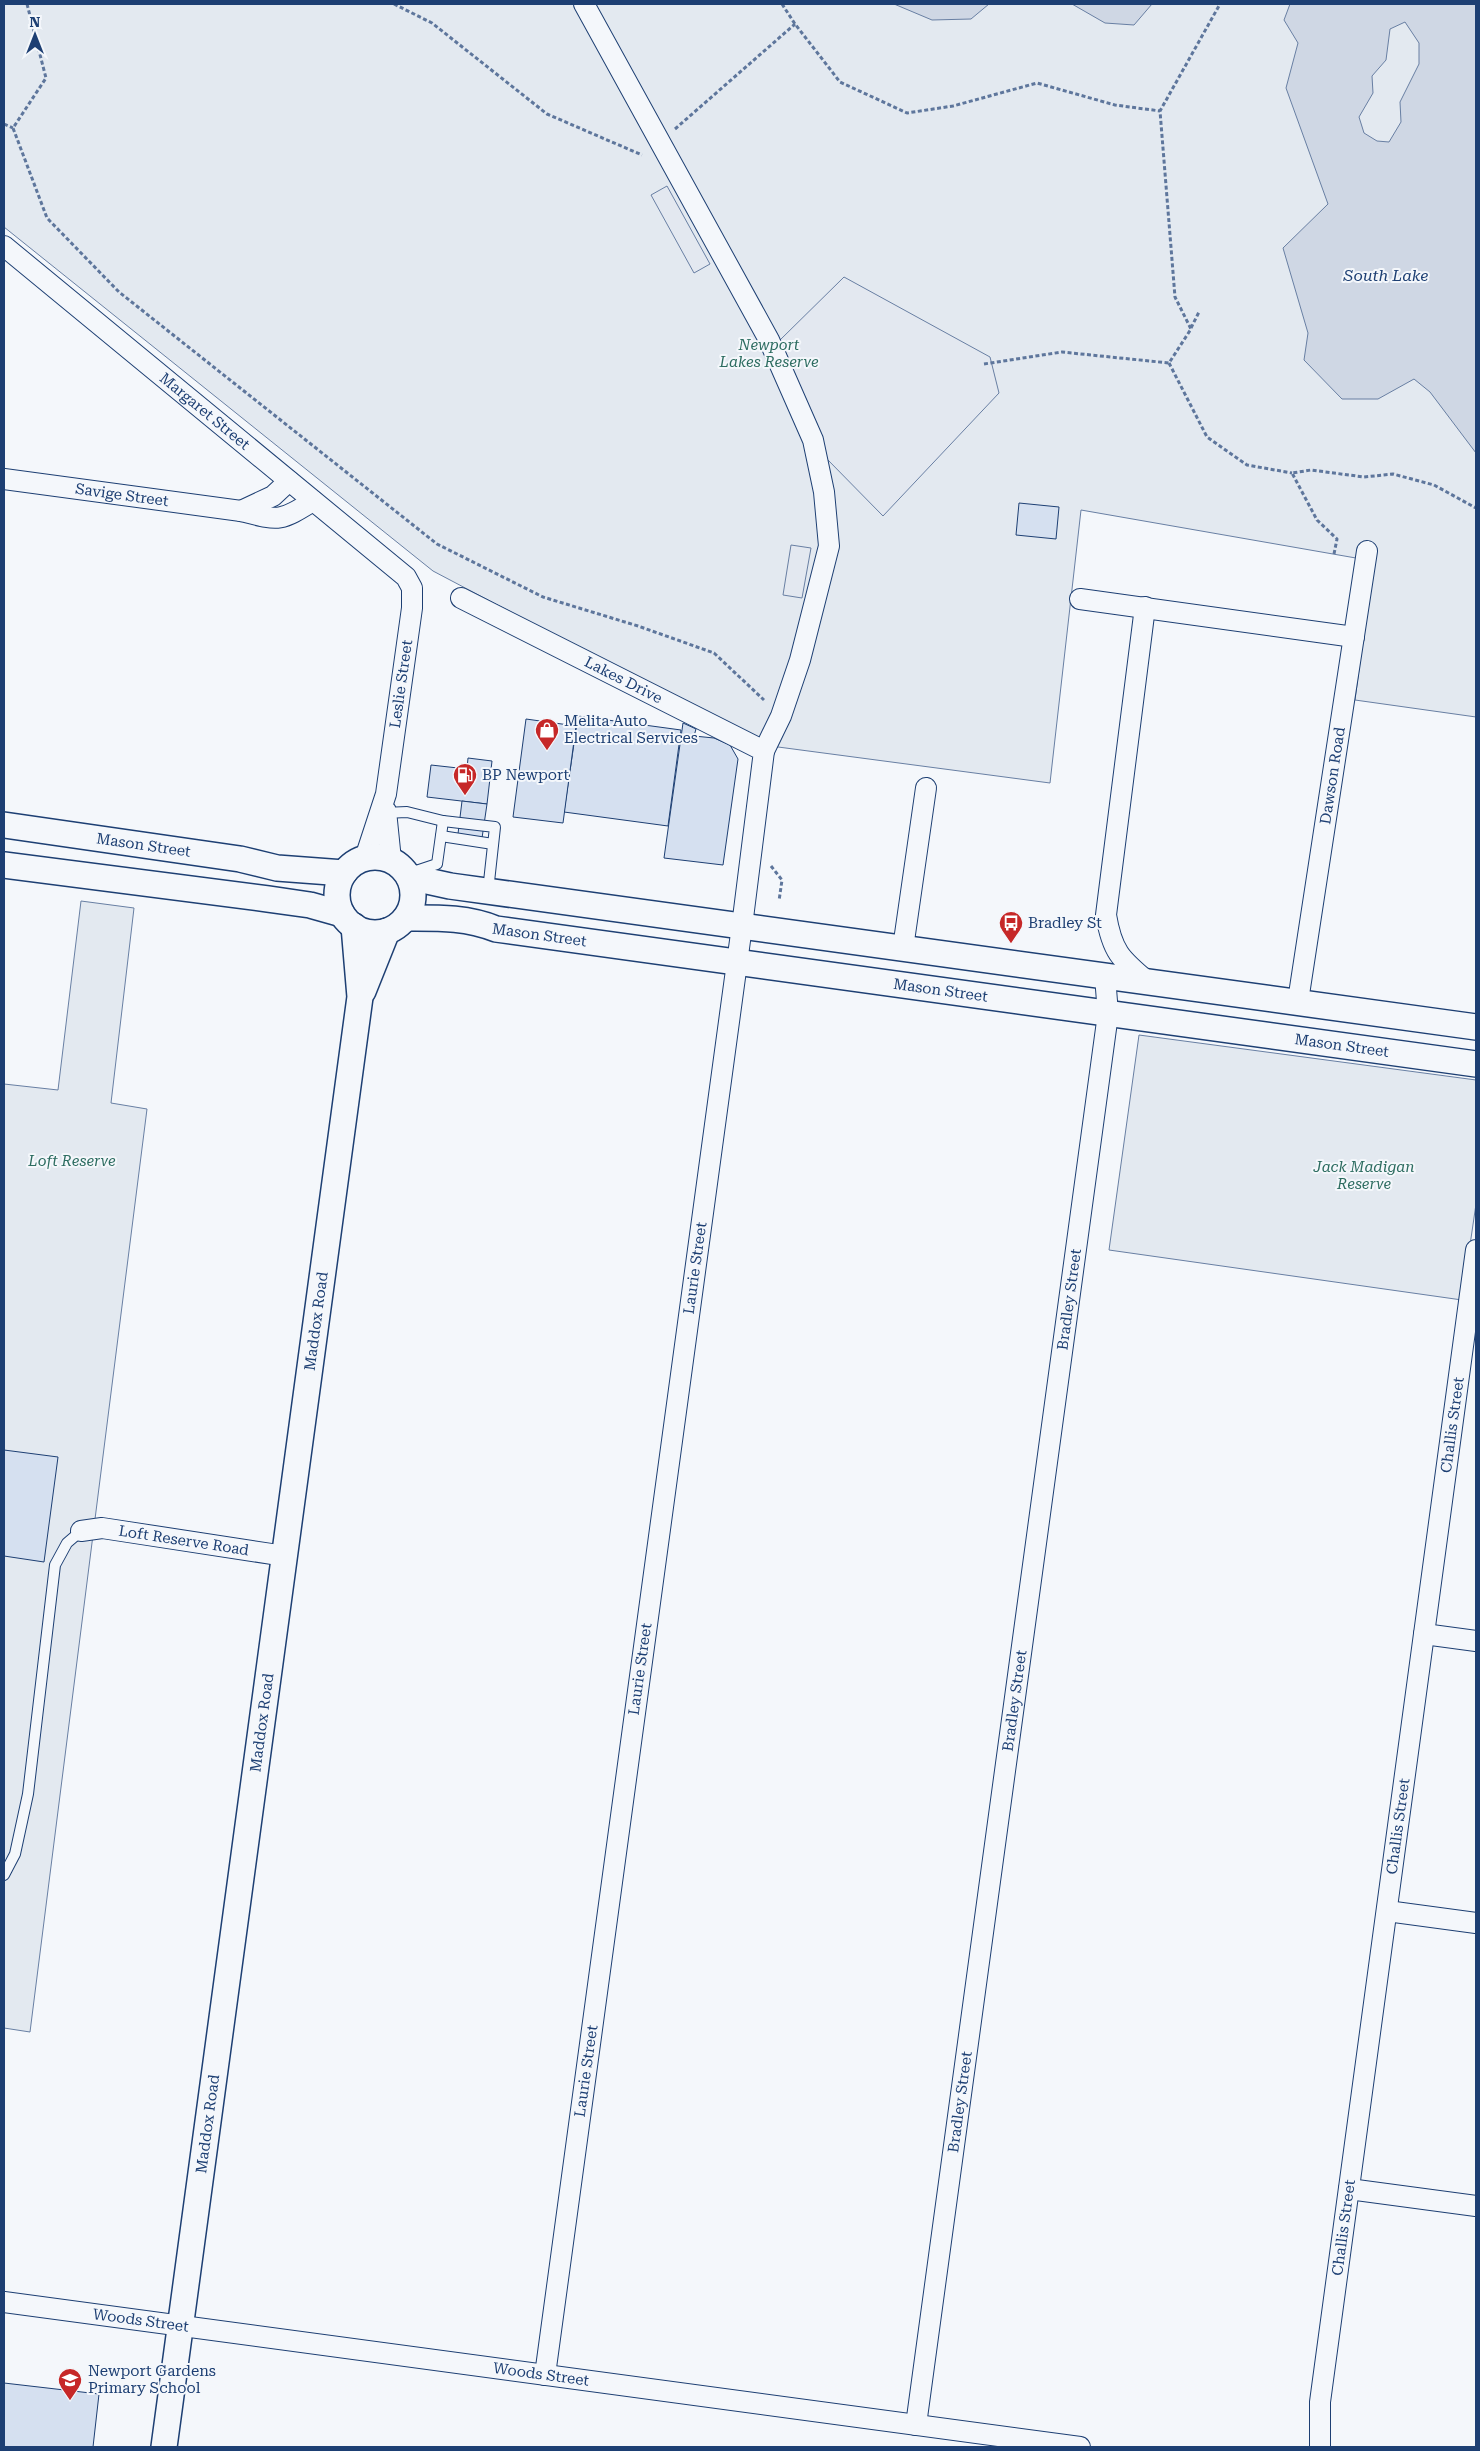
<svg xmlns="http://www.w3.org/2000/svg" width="1480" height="2451" font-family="'Roboto Serif',serif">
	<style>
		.green { fill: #e3e9f0; stroke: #687fa3 }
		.parking { fill: #e3e8f0; stroke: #687fa3 }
		.water { fill: #cfd7e4; stroke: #687fa3; fill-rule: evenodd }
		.building { fill: #d5e0f0; stroke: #1d3f73 }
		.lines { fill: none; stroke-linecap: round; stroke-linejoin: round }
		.service-casing { stroke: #1d3f73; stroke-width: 12 }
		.minor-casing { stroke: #1d3f73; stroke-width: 22 }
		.tertiary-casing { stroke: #1d3f73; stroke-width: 28 }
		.path { stroke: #5e769c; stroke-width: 3; stroke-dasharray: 4 2.5; stroke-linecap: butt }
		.service { stroke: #f4f7fb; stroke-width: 10 }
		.minor { stroke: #f4f7fb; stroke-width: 20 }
		.tertiary { stroke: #f4f7fb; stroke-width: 25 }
		.labels { text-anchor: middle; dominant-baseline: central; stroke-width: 4; stroke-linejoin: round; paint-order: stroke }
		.park-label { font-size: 15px; font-style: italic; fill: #2c6c60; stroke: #f4f7fb }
		.street-label { font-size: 15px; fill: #1d3f73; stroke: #f4f7fb }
		.poi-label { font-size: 15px; fill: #1d3f73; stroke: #f4f7fb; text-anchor: start }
		.water-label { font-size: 16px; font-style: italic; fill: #1d3f73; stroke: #f4f7fb }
	</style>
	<rect width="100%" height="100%" fill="#f4f7fb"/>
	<g class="green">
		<polygon points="4,4 1476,4 1476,717 1355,700 1373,561 1081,510 1050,783 763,745 433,571 4,227"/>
		<polygon points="81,901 134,908 111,1103 147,1109 30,2032 4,2028 4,1084 58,1090"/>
		<polygon points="1139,1035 1476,1080 1476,1204 1462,1300 1109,1250"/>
	</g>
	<g class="parking">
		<polygon points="667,186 710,264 694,273 651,195"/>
		<polygon points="844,277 990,357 999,393 883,516 826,458 779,341"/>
		<polygon points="791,545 811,548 802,598 783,595"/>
	</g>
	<g class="water">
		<polygon points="894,4 989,4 971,19 932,20"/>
		<polygon points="1072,4 1152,4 1134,25 1105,23"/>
		<path d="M1290,4H1476V453L1430,392L1414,379L1378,399H1342L1304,360L1308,333L1283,248L1328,204L1286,88L1298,43L1284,20ZM1405,22L1419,43V64L1400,102L1401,122L1389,142L1377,141L1364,133L1359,117L1373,93L1372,76L1386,60L1390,29Z"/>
	</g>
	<g class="building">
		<polygon points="1019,503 1059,507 1056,539 1016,535"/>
		<polygon points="578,716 681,730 668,826 564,812"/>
		<polygon points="526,719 576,726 563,823 513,817"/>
		<polygon points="683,723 696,729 694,736 714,738 730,745 738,759 723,865 664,858"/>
		<polygon points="468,758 492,761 487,804 427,797 431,765 467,769"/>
		<polygon points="462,801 487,804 481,845 457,842"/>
		<polygon points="4,1450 58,1457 44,1562 4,1556"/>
		<polygon points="4,2383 99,2394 93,2447 4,2447"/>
	</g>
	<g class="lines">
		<g class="service-casing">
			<g id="service">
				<polyline points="384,813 407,812 443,821 495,827 488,891"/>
				<polyline points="441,836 493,844"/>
				<polyline points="413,872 437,864 443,821"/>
				<polyline points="4,1875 15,1854 28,1794 55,1565 67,1543 81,1531"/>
			</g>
		</g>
		<g class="minor-casing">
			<g id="minor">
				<polyline points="584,4 769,340 813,440 824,492 829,546 800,660 781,716 764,751"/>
				<path id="s1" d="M4,246L406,577L412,588V608L386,794L365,858"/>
				<path id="s2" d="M4,479L241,511C280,521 279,522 313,501"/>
				<polyline points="241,511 273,496 289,481"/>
				<path id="s3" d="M461,598L764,751L742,926L545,2375"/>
				<polyline points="1080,599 1354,637"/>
				<path d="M1145,607L1106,915C1112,951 1120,959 1148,982"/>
				<polyline points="386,811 391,860"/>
				<polyline points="903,948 926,788"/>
				<path id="s4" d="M1298,1001L1367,551"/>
				<path id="s5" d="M81,1531L102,1528L285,1556"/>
				<polyline points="1424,1634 1476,1641"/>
				<polyline points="1387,1911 1476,1923"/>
				<polyline points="1349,2189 1476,2206"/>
				<path id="s6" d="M4,2302L1080,2447"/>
				<path id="s7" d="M916,2425L1108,1014L1105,976"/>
				<path id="s8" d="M1320,2447V2402L1476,1250"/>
			</g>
		</g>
		<g class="tertiary-casing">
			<g id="tertiary">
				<path id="s9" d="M4,825L240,859L277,868L344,873"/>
				<circle cx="375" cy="895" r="38"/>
				<polyline points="4,865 268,899 310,905 342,914"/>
				<polyline points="409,877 450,886 1476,1027"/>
				<path id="s10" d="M406,918C438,918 466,917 496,929L1476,1064"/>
				<polyline points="363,991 387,931"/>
				<path id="s11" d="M164,2447L360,997L354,926"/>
			</g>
		</g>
		<g class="path">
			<polyline points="27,4 46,78 13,128 47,218 119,292 437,544 543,597 638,626 714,653 764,700"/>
			<polyline points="394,4 432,23 547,114 642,155"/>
			<polyline points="782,4 795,24 840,82 907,113 953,106 1037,83 1115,105 1160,111"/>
			<polyline points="4,124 13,128"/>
			<polyline points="675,129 795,24"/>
			<polyline points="1191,328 1199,312"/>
			<polyline points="1169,363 1207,437 1247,465 1292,473"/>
			<polyline points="984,364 1062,352 1169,363 1191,329 1175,297 1160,111 1220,4"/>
			<polyline points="1334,554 1337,539 1317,520 1292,473 1311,470 1364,477 1393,474 1434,485 1476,508"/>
			<polyline points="771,866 782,880 779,901"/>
		</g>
		<use href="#service" class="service"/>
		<use href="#minor" class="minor"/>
		<use href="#tertiary" class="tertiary"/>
	</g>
	<defs>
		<g id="shop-pin" transform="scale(1.25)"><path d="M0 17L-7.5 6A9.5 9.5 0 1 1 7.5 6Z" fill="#c62828" stroke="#f4f7fb"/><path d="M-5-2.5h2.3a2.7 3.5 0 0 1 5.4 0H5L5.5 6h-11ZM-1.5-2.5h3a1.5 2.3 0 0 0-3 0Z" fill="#fff"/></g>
		<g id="fuel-pin" transform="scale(1.25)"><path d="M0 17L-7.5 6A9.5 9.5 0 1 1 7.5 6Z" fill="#c62828" stroke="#f4f7fb"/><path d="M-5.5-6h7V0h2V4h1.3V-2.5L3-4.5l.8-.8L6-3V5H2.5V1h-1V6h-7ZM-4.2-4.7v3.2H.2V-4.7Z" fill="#fff"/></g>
		<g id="bus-pin" transform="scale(1.25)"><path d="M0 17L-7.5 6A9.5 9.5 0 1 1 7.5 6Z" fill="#c62828" stroke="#f4f7fb"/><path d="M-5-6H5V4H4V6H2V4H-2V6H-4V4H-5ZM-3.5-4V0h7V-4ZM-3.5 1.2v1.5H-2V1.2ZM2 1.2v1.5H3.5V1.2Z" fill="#fff"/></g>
		<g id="school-pin" transform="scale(1.25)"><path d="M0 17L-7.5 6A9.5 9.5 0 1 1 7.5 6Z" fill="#c62828" stroke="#f4f7fb"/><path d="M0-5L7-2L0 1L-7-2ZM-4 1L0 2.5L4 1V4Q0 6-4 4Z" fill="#fff"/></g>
	</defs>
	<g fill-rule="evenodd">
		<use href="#shop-pin" x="547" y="730"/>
		<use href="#fuel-pin" x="465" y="775"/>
		<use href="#bus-pin" x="1011" y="923"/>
		<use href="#school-pin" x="70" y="2380"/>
	</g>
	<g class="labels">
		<g class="park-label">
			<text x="769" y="345">Newport<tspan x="769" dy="17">Lakes Reserve</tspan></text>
			<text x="72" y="1161">Loft Reserve</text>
			<text x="1364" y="1167">Jack Madigan<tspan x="1364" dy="17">Reserve</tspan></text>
		</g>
		<g class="street-label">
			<text stroke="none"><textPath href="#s1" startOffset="260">Margaret Street</textPath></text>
			<text stroke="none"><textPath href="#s2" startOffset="119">Savige Street</textPath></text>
			<text stroke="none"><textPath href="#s3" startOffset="182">Lakes Drive</textPath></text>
			<text transform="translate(401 684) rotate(-82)">Leslie Street</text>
			<text stroke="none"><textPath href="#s4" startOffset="228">Dawson Road</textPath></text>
			<text stroke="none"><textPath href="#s9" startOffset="141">Mason Street</textPath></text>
			<text stroke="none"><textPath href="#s10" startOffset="135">Mason Street</textPath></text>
			<text stroke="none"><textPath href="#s10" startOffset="540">Mason Street</textPath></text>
			<text stroke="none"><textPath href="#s10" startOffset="945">Mason Street</textPath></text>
			<text transform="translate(695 1268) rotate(-82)">Laurie Street</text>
			<text stroke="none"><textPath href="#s7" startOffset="1136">Bradley Street</textPath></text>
			<text stroke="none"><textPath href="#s11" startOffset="1136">Maddox Road</textPath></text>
			<text stroke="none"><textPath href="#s8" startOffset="1031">Challis Street</textPath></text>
			<text stroke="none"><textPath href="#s5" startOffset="104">Loft Reserve Road</textPath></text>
			<text transform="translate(640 1669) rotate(-82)">Laurie Street</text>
			<text stroke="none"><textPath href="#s7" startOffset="731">Bradley Street</textPath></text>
			<text stroke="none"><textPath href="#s11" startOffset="731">Maddox Road</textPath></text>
			<text stroke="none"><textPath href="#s8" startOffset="626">Challis Street</textPath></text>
			<text transform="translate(586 2071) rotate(-82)">Laurie Street</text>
			<text stroke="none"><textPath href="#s7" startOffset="326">Bradley Street</textPath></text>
			<text stroke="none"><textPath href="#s11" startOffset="326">Maddox Road</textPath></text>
			<text stroke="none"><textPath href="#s8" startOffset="221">Challis Street</textPath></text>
			<text stroke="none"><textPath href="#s6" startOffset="138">Woods Street</textPath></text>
			<text stroke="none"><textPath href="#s6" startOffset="542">Woods Street</textPath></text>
		</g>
		<g class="poi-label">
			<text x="564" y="721">Melita Auto<tspan x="564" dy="17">Electrical Services</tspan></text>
			<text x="482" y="775">BP Newport</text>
			<text x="1028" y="923">Bradley St</text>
			<text x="88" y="2371">Newport Gardens<tspan x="88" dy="17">Primary School</tspan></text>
		</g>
		<g class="water-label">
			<text x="1386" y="275">South Lake</text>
		</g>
	</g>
	<rect width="1480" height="2451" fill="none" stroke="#1d3f73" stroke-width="10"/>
	<g transform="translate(35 35)" stroke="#f4f7fb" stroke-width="4" paint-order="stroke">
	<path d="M0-4L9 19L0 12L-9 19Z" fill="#1d3f73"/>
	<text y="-8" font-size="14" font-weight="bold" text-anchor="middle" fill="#1d3f73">N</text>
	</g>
</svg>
